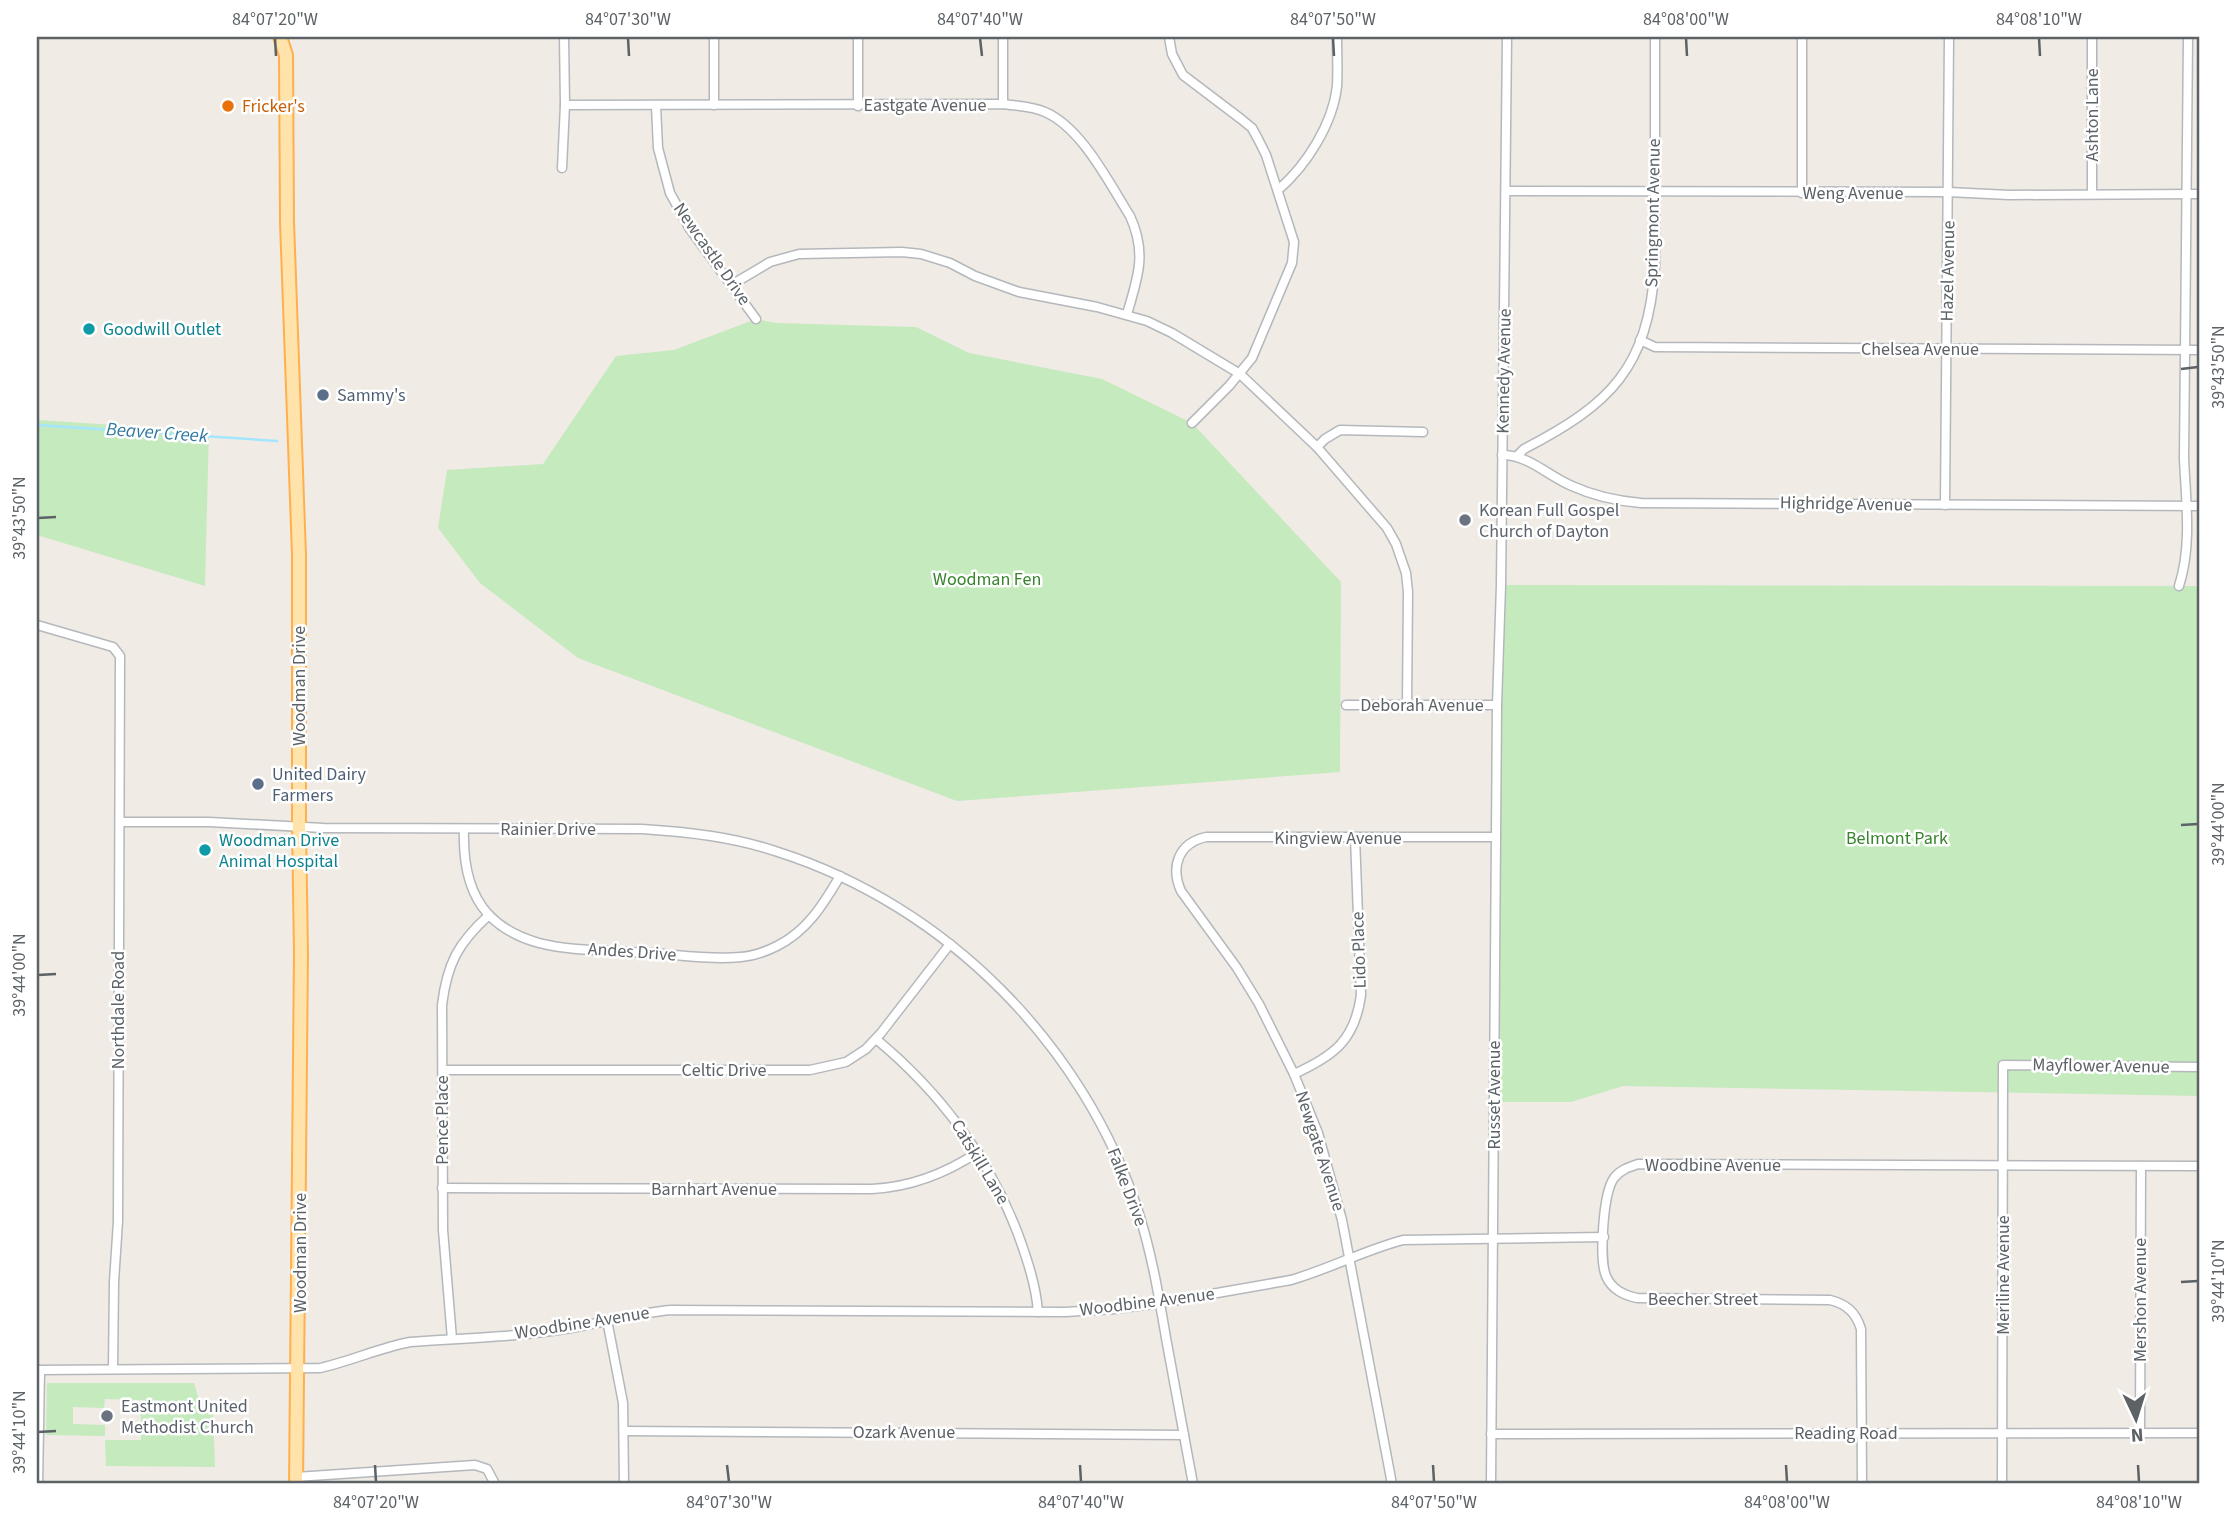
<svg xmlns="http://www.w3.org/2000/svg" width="2237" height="1521" font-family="'Source Sans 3',sans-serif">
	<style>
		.green { fill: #c5eabe }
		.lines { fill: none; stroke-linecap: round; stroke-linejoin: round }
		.stream { stroke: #a5e6ff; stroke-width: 2.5 }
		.street-casing { stroke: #b4b8bc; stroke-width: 11 }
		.primary-casing { stroke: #ffb04e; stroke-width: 16 }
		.street { stroke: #fff; stroke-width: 8 }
		.primary { stroke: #ffe3aa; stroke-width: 12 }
		.ticks { fill: none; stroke: #5c6266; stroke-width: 2.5 }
		.food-dot { fill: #e8710a; stroke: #fff; stroke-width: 2.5 }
		.culture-dot { fill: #0f9aa8; stroke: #fff; stroke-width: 2.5 }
		.service-dot { fill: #5c6f8a; stroke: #fff; stroke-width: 2.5 }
		.worship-dot { fill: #6b7280; stroke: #fff; stroke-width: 2.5 }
		.labels { text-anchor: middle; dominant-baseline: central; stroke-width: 5; stroke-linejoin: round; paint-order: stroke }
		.street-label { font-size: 18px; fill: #5c6266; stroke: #fff }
		.food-label { font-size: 18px; fill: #c56008; stroke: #fff; text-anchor: start }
		.culture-label { font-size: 18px; fill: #0d838f; stroke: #fff; text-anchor: start }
		.service-label { font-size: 18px; fill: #4e5e75; stroke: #fff; text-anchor: start }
		.worship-label { font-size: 18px; fill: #5b616d; stroke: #fff; text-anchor: start }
		.park-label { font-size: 18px; fill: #37842c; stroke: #fff }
		.water-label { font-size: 19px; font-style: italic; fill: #3078a0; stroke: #fff }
		.neatline { fill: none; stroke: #5c6266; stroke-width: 2.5 }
		.ticks-label { font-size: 18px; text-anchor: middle; fill: #5c6266 }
	</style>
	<rect width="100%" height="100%" fill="#f0ebe4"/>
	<g class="green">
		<polygon points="756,319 776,323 916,327 969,353 1102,379 1192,423 1341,582 1340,772 957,801 578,658 480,583 438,528 447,470 543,464 616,356 674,350"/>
		<polygon points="37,420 209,431 205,586 37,535"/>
		<polygon points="1501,585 2200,586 2200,1096 1623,1086 1571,1102 1494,1102"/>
		<polygon points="47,1383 194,1383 200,1404 213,1414 215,1467 106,1466 105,1440 141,1440 141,1400 105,1399 104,1408 73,1407 73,1424 105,1425 105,1436 46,1435"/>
	</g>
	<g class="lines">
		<polyline class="stream" points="37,425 277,441"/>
		<g class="street-casing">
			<g id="street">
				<polyline points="714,37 714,105"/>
				<polyline points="1003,37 1003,104"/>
				<polyline points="1169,37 1172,54 1183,75 1241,119 1252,128 1258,139 1266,155 1294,242 1292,263 1252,358 1229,386 1192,423"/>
				<path d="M565,105L1003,104C1017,106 1032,106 1045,112C1082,128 1109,183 1130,216C1147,253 1138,277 1127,314"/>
				<polyline points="656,106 658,148 670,193 690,229 756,319"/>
				<polyline points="858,106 858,37"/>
				<polyline points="562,168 565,105 564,37"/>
				<path d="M1278,190C1306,166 1333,124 1337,86C1338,70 1337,53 1337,37"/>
				<polyline points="1506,191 1948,192 2009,195 2200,194"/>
				<polyline points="1802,193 1802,37"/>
				<polyline points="2092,194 2092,37"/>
				<polyline points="733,284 770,262 799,254 902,252 921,254 950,263 975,276 1019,292 1097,307 1147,321 1172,333 1240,374 1317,447 1387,528 1396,544 1406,573 1408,592 1407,705"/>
				<polyline points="1640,340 1655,347 2200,350"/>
				<polyline points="1317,447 1325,439 1340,430 1423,432"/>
				<path d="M1502,455C1529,455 1548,476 1572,486C1594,496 1617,501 1641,503L2200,506"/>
				<path d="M1517,456L1524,449C1611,404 1648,368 1655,266V37"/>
				<polyline points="1945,505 1949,37"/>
				<path d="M2179,586C2192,546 2186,501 2184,459L2188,37"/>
				<polyline points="37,625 113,647 120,656 118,1221 114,1282 113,1369"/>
				<polyline points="1346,705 1497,705"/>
				<path d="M120,822H209L323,828L642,829C689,832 734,837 778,852C947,906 1085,1046 1139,1214C1152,1255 1159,1297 1166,1338C1175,1387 1184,1436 1193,1484"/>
				<path d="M464,829C463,858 467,891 488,914C501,928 521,938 539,943C574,952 614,950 650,953C680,955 711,960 741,957C753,956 765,952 777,946C807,931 823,905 840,876"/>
				<path d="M876,1039C940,1092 988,1156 1018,1234C1027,1259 1036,1285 1038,1312"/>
				<polyline points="443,1070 810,1070 846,1062 866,1049 881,1033 950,944"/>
				<path d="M1294,1074C1334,1056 1355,1040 1361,995L1355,837"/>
				<path d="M442,1188L872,1189C911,1187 945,1174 978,1152"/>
				<polyline points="607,1320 623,1403 624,1484"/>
				<path d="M452,1339L443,1230L442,1005C447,964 458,943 489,915"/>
				<path d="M37,1370L320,1368C351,1361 379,1348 410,1342C464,1338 518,1337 571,1328C605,1322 637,1313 671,1310L1065,1312L1114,1309L1160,1303L1291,1280C1329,1269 1365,1250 1403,1240L1604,1237"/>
				<polyline points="625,1431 1184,1435"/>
				<polyline points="2140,1433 2141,1166"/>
				<polyline points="1491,1434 2200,1433"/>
				<polyline points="296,1477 475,1465 487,1469 495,1484"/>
				<polyline points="38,1484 40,1370"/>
				<path d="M1392,1484L1342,1220L1318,1133L1294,1074L1259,1004L1237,968L1181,891C1170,866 1179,843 1206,837H1496"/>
				<polyline points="1491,1484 1497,705 1501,585 1507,37"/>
				<path d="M1862,1484L1861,1329C1856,1313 1847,1304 1830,1300L1637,1298C1624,1295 1612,1290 1606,1276C1599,1259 1603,1193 1614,1178C1620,1170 1629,1167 1638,1164L2200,1166"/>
				<polyline points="2002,1484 2003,1065 2200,1067"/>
			</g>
		</g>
		<g class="primary-casing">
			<polyline id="primary" points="280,37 286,55 287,222 299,555 299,826 301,953 296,1484"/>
		</g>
		<use href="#street" class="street"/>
		<use href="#primary" class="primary"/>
	</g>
	<path class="ticks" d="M275,38L276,56M628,38L629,56M980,38L982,56M1333,38L1334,56M1686,38L1687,56M2039,38L2040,56M2181,369L2198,367M38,518L56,517M2181,825L2198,824M38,975L56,974M2181,1282L2198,1281M38,1432L56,1431M375,1465L376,1482M727,1465L729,1482M1080,1465L1081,1482M1433,1465L1434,1482M1786,1465L1787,1482M2138,1465L2139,1482"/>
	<circle class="food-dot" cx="228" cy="106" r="7"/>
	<g class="culture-dot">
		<circle cx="89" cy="329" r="7"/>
		<circle cx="205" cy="850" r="7"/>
	</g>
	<g class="service-dot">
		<circle cx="323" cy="395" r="7"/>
		<circle cx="258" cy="784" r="7"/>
	</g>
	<g class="worship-dot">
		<circle cx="1465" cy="520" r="7"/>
		<circle cx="107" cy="1416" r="7"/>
	</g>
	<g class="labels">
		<g class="street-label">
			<text x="925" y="105">Eastgate Avenue</text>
			<text transform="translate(2092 115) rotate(-90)">Ashton Lane</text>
			<text x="1853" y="193">Weng Avenue</text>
			<text transform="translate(1653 213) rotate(-89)">Springmont Avenue</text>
			<text transform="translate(712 254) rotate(55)">Newcastle Drive</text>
			<text transform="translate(1948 271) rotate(-89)">Hazel Avenue</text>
			<text x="1920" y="349">Chelsea Avenue</text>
			<text transform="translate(1504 371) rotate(-89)">Kennedy Avenue</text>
			<text transform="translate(1846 504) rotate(1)">Highridge Avenue</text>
			<text transform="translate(299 686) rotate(-90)">Woodman Drive</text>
			<text x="1422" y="705">Deborah Avenue</text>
			<text x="548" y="829">Rainier Drive</text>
			<text x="1338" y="838">Kingview Avenue</text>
			<text transform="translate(1359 950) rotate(-92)">Lido Place</text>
			<text transform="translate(632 952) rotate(4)">Andes Drive</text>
			<text transform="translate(118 1010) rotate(-90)">Northdale Road</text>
			<text transform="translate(2101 1066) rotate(1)">Mayflower Avenue</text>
			<text x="724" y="1070">Celtic Drive</text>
			<text transform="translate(1494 1095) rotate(-90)">Russet Avenue</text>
			<text transform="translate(442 1120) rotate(-90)">Pence Place</text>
			<text transform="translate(1320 1151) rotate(72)">Newgate Avenue</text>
			<text transform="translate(980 1162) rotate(59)">Catskill Lane</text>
			<text x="1713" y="1165">Woodbine Avenue</text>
			<text transform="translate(1127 1187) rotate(69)">Falke Drive</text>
			<text x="714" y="1189">Barnhart Avenue</text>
			<text transform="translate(300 1253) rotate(-90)">Woodman Drive</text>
			<text transform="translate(2003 1275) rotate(-90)">Meriline Avenue</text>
			<text x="1703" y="1299">Beecher Street</text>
			<text transform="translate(2140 1300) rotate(-90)">Mershon Avenue</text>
			<text transform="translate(1147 1302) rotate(-7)">Woodbine Avenue</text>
			<text transform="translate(582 1323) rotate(-9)">Woodbine Avenue</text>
			<text x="904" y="1432">Ozark Avenue</text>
			<text x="1846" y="1433">Reading Road</text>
		</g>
		<g class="food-label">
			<text x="242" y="106">Fricker's</text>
		</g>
		<g class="culture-label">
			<text x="103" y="329">Goodwill Outlet</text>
			<text x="219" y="840">Woodman Drive<tspan x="219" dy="21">Animal Hospital</tspan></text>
		</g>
		<g class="service-label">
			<text x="337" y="395">Sammy's</text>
			<text x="272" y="774">United Dairy<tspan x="272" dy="21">Farmers</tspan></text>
		</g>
		<g class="worship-label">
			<text x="1479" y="510">Korean Full Gospel<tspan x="1479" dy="21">Church of Dayton</tspan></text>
			<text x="121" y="1406">Eastmont United<tspan x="121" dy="21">Methodist Church</tspan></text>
		</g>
		<g class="park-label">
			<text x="987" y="579">Woodman Fen</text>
			<text x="1897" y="838">Belmont Park</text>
		</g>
		<g class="water-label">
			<text transform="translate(157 433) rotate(4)">Beaver Creek</text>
		</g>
	</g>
	<rect width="2237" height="1521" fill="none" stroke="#ffffff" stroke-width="77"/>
	<g transform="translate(2136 1419) rotate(176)" stroke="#ffffff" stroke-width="5" paint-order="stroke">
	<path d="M0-5L12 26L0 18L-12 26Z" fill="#5c6266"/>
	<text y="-10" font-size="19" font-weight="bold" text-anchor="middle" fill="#5c6266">N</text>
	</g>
	<rect x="38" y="38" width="2160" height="1444" class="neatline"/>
	<g class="ticks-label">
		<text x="275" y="25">84°07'20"W</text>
		<text x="628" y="25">84°07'30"W</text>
		<text x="980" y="25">84°07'40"W</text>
		<text x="1333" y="25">84°07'50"W</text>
		<text x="1686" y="25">84°08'00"W</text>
		<text x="2039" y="25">84°08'10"W</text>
		<text transform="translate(2218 367) rotate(-90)" y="6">39°43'50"N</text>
		<text transform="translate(19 518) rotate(-90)" y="6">39°43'50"N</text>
		<text transform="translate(2218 824) rotate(-90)" y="6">39°44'00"N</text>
		<text transform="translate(19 975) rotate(-90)" y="6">39°44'00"N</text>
		<text transform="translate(2218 1281) rotate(-90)" y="6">39°44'10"N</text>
		<text transform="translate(19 1432) rotate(-90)" y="6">39°44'10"N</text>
		<text x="376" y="1508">84°07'20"W</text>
		<text x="729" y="1508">84°07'30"W</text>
		<text x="1081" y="1508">84°07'40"W</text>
		<text x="1434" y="1508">84°07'50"W</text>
		<text x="1787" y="1508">84°08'00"W</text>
		<text x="2139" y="1508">84°08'10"W</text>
	</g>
</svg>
